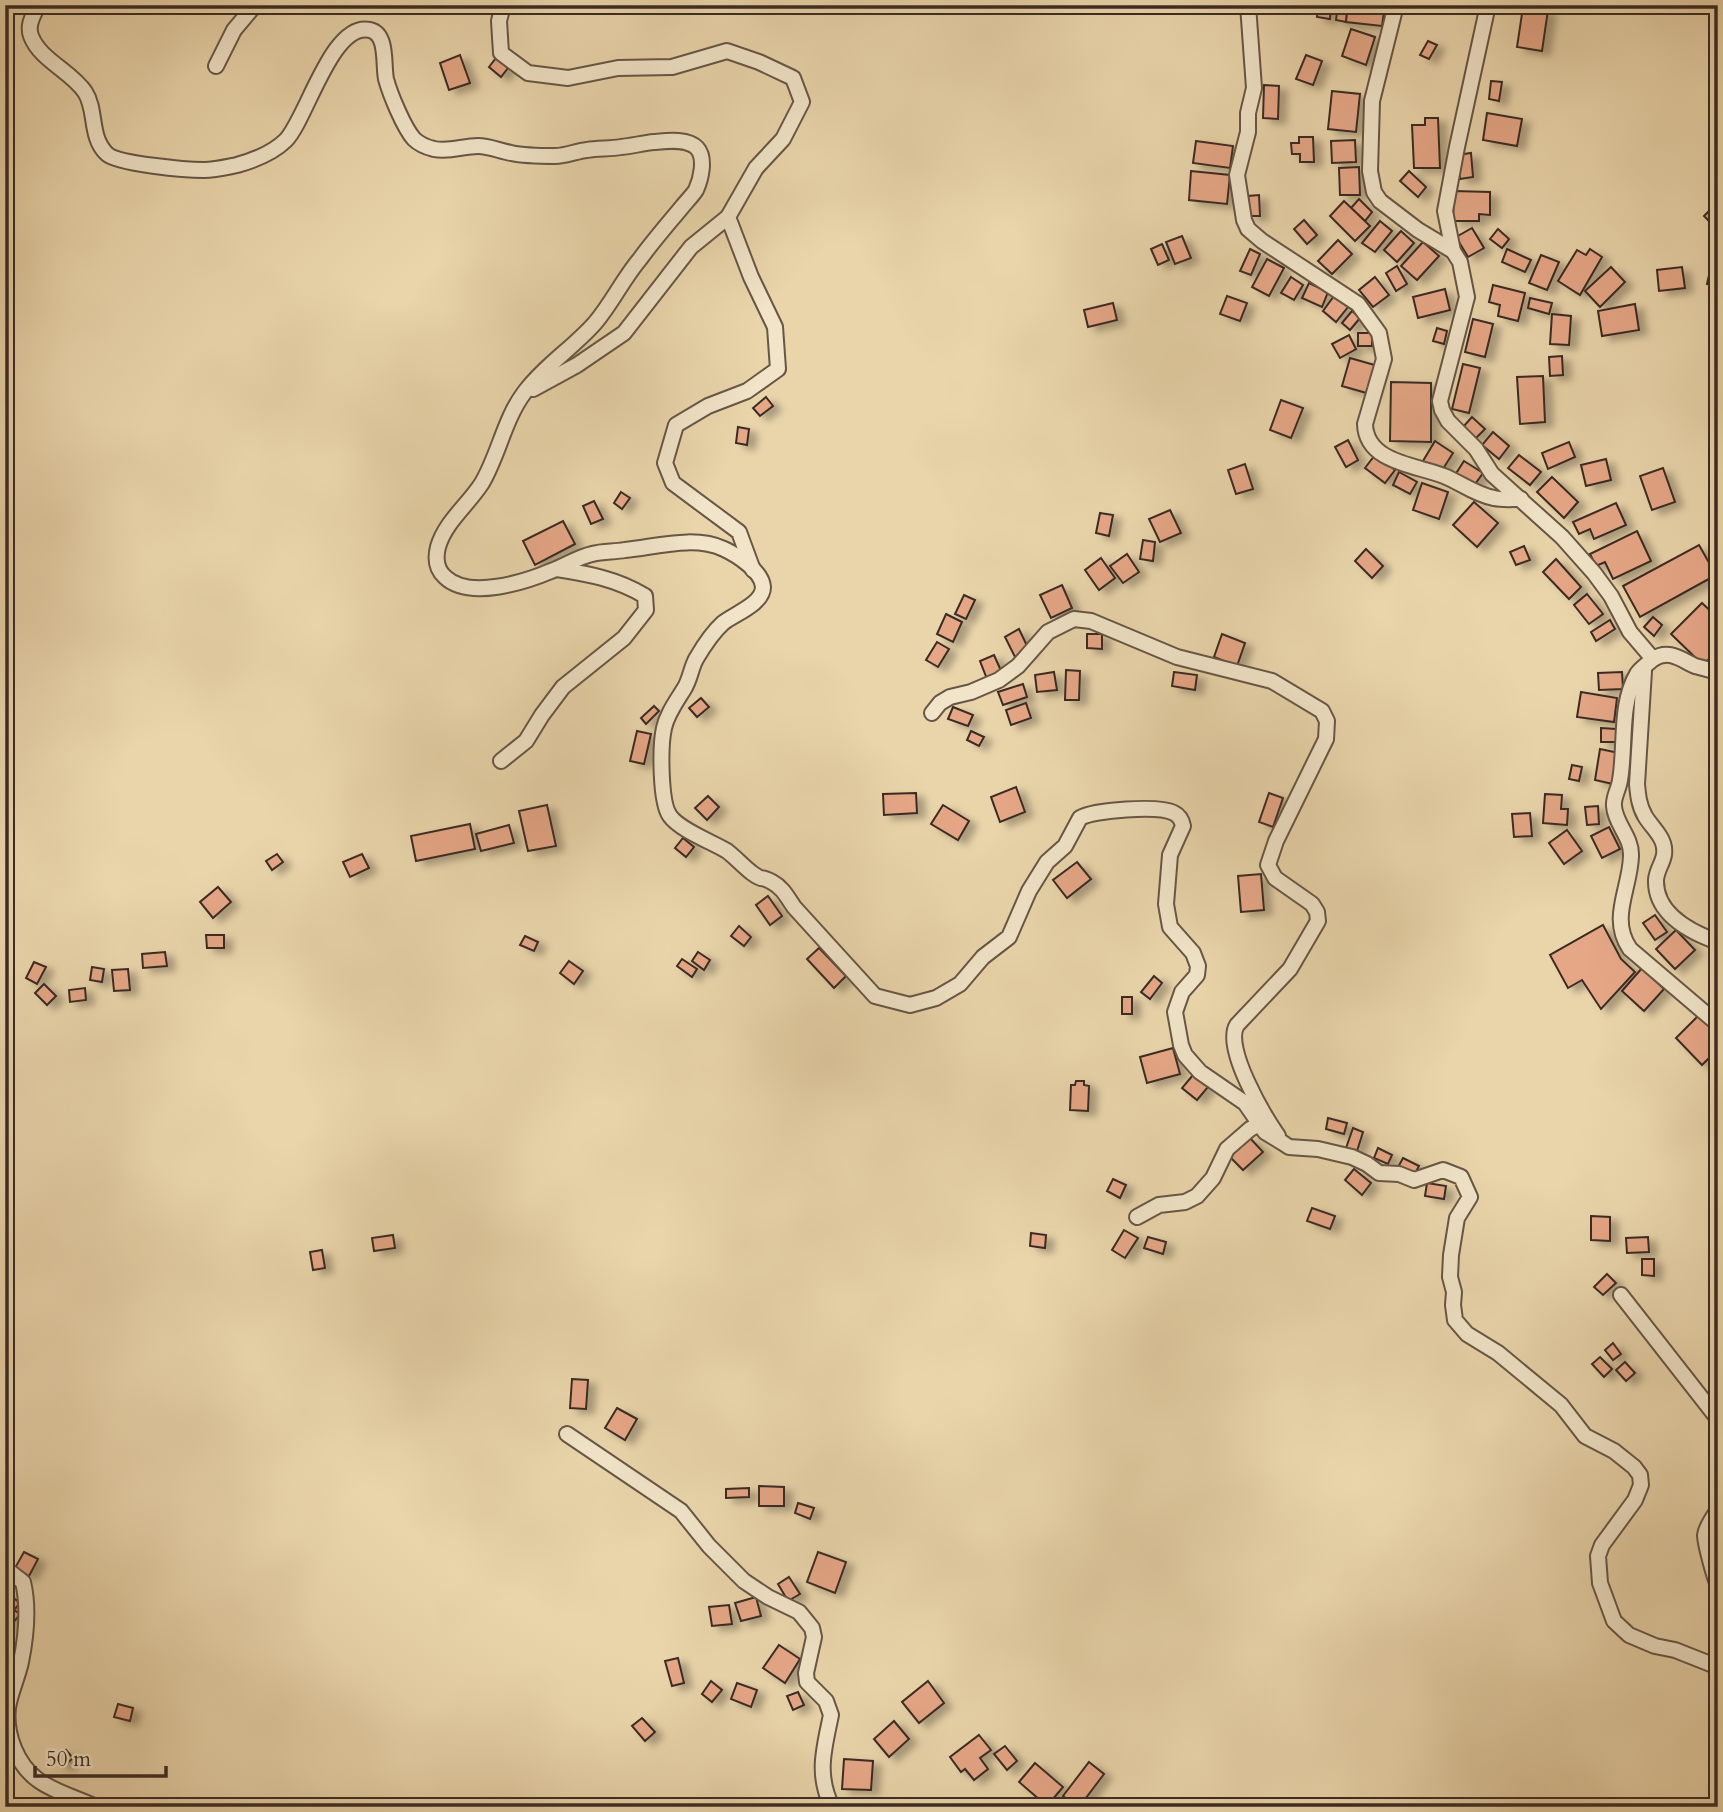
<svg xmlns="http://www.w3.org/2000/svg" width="1723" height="1812" font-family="Cardo,serif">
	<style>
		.building { fill: #e6a787; stroke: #3b2b24; stroke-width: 2; filter: url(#shadow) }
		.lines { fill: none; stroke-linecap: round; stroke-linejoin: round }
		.minor-casing { stroke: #675646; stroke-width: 18 }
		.minor { stroke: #f1e4c8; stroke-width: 14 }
	</style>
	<defs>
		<filter id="shadow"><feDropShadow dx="8" dy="4.5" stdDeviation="3.5" flood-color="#0004"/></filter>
	</defs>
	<rect width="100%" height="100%" fill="#ead5ab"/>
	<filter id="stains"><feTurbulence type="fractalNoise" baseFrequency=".00286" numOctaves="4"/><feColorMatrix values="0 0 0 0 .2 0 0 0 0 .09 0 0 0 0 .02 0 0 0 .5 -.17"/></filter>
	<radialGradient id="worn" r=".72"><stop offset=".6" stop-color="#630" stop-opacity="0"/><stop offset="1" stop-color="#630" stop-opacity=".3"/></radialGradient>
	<g class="building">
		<polygon points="1318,5 1331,5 1330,19 1317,17"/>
		<polygon points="1338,5 1348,5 1346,22 1336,20"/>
		<polygon points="1348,5 1385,5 1382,26 1346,22"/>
		<polygon points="1523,7 1548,10 1542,51 1517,47"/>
		<polygon points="1351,29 1375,37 1366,65 1342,56"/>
		<polygon points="1428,41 1437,45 1429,59 1420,55"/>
		<polygon points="460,55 470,83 449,90 440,63"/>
		<polygon points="1306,55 1322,61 1313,85 1296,79"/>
		<polygon points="496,58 508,68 501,77 489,67"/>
		<polygon points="1491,81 1502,82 1499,101 1489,99"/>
		<polygon points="1264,85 1279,86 1278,119 1263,118"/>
		<polygon points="1332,91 1360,94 1356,132 1328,129"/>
		<polygon points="1487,113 1522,119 1517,146 1483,140"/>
		<polygon points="1425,118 1438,118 1440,168 1414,168 1412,125 1425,125"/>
		<polygon points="1299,137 1313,137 1314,162 1300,162 1300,154 1292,154 1291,143 1299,143"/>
		<polygon points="1355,140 1356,162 1332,163 1331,141"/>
		<polygon points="1196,141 1233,146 1230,168 1193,163"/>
		<polygon points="1471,153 1473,177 1460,179 1457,155"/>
		<polygon points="1359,167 1360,195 1340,195 1339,168"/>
		<polygon points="1191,171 1230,175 1227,204 1189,200"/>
		<polygon points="1409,171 1426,187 1418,197 1400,181"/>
		<polygon points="1454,191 1490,192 1490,215 1479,214 1479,221 1453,221"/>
		<polygon points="1259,195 1260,216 1249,216 1248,196"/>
		<polygon points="1359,199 1372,212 1365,221 1351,208"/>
		<polygon points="1344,201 1370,226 1355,241 1330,216"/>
		<polygon points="1718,202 1718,230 1704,216"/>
		<polygon points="1304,220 1317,235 1307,244 1294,229"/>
		<polygon points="1380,221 1392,231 1375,252 1362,243"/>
		<polygon points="1472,228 1484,248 1468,257 1456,237"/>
		<polygon points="1498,229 1509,239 1502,248 1490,239"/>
		<polygon points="1401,231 1414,243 1397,262 1384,250"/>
		<polygon points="1182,236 1191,258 1175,264 1166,242"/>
		<polygon points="1338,240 1352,254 1332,274 1318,261"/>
		<polygon points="1423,242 1439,256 1417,280 1401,266"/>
		<polygon points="1162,244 1169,260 1158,265 1151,249"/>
		<polygon points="1250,249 1260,254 1251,275 1240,271"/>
		<polygon points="1507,249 1531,260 1525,272 1502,262"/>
		<polygon points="1590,249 1602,257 1580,295 1558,281 1577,250 1586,255"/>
		<polygon points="1541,255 1559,262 1547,290 1529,283"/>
		<polygon points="1267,259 1284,268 1269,296 1252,287"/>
		<polygon points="1712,262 1718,263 1718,286 1707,284"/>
		<polygon points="1397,266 1407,284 1396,291 1386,273"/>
		<polygon points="1611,267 1625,282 1600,307 1585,291"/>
		<polygon points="1682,267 1685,288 1659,291 1657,270"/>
		<polygon points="1291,277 1303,285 1294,300 1281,293"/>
		<polygon points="1375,277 1389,295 1373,307 1359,290"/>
		<polygon points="1309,283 1328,292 1322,307 1302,298"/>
		<polygon points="1493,285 1525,293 1518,321 1498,316 1500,305 1489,302"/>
		<polygon points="1445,289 1450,310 1418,318 1413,297"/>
		<polygon points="1227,296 1247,303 1240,321 1220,314"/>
		<polygon points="1334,296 1348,307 1336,322 1323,311"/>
		<polygon points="1530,298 1552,303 1549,314 1528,308"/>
		<polygon points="1113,303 1117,320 1088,327 1084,310"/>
		<polygon points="1635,304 1639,330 1602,336 1598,311"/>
		<polygon points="1352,311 1360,318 1350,330 1342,323"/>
		<polygon points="1552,314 1571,316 1569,345 1550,344"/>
		<polygon points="1473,319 1493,324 1485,357 1465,352"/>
		<polygon points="1437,328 1447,331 1444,344 1433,341"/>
		<rect x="1358" y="333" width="14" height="13"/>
		<polygon points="1349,335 1356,349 1340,358 1332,344"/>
		<polygon points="1562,356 1563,375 1550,376 1549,357"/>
		<polygon points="1350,358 1378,366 1370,394 1342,386"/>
		<polygon points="1463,364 1480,368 1469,413 1452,409"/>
		<polygon points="1543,376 1545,422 1520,424 1517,377"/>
		<polygon points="1391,382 1431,383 1431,442 1390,441"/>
		<polygon points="766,397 773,406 760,416 753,408"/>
		<polygon points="1281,400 1303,408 1291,438 1270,430"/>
		<polygon points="1472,417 1485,429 1475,439 1463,427"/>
		<polygon points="738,427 749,429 747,445 736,443"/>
		<polygon points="1493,432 1509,446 1499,459 1482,445"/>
		<polygon points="1348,440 1358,460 1346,467 1335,447"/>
		<polygon points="1435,441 1453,453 1441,472 1423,461"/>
		<polygon points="1569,442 1575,457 1548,469 1542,453"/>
		<polygon points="1375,455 1395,470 1385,483 1365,468"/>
		<polygon points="1519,455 1541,472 1530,485 1508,468"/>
		<polygon points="1606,459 1611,480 1586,486 1581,465"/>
		<polygon points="1464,461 1483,473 1473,487 1455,475"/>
		<polygon points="1245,464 1253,489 1236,494 1228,470"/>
		<polygon points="1663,468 1675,502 1652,510 1640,476"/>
		<polygon points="1399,472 1417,482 1410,494 1393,485"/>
		<polygon points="1552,477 1578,502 1564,518 1537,492"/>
		<polygon points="1422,483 1448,492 1439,519 1413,510"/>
		<polygon points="621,492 630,498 622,509 614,503"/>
		<polygon points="594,501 603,519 591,524 583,506"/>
		<polygon points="1474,502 1498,523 1477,547 1453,525"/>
		<polygon points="1616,503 1626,525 1594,539 1590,529 1579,534 1573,522"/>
		<polygon points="1170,510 1181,533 1160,542 1149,519"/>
		<polygon points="1100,513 1113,515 1109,536 1096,533"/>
		<polygon points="563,521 575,544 535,565 523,541"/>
		<polygon points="1637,531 1651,561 1613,579 1605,562 1596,566 1590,554"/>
		<polygon points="1143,540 1155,542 1153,561 1140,559"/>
		<polygon points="1699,545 1716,575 1640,617 1623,586"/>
		<polygon points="1524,546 1530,560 1516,565 1510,552"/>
		<polygon points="1366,549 1383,566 1372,578 1355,561"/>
		<polygon points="1127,554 1139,572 1123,583 1110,566"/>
		<polygon points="1101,558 1115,578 1099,590 1085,570"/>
		<polygon points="1556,559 1581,587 1569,599 1543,572"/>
		<polygon points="1062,585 1072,608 1051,618 1040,595"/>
		<polygon points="1587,594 1603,614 1589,624 1574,605"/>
		<polygon points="964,595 975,600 966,619 955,614"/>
		<polygon points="1702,603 1718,618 1710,627 1718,634 1718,650 1703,665 1671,634"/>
		<polygon points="946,614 962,622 953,642 937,634"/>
		<polygon points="1653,617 1662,625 1654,636 1644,627"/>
		<polygon points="1610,620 1615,629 1596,641 1591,632"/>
		<polygon points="1019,629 1029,650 1015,657 1005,637"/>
		<polygon points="1087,634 1102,634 1102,649 1087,648"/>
		<polygon points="1222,634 1245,643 1237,666 1214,657"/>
		<polygon points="937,642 949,649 938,667 926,660"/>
		<polygon points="994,655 1002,673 987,679 980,661"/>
		<polygon points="1066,670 1080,671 1079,700 1065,700"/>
		<polygon points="1054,672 1057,690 1037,692 1035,675"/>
		<polygon points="1174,672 1197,675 1195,690 1172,686"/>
		<polygon points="1622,672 1623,689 1599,690 1598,673"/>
		<polygon points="1023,684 1027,697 1003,705 998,692"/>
		<polygon points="1581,692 1617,698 1614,722 1577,717"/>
		<polygon points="701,698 709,707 697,717 689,708"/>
		<polygon points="1026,703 1031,718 1011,725 1006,710"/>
		<polygon points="654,706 659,711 646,724 641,718"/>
		<polygon points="953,707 973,715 968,726 948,719"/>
		<polygon points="1601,728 1616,729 1616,742 1601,742"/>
		<polygon points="637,731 651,734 644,764 630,761"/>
		<polygon points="971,731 984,737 979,746 967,740"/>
		<polygon points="1600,749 1619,753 1613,784 1595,780"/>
		<polygon points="1572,765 1582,767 1579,781 1569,779"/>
		<polygon points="1016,787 1025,812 1000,822 991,797"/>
		<polygon points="916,793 917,813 884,815 883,794"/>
		<polygon points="1269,793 1283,798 1273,827 1259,822"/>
		<polygon points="1545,794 1562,795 1561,809 1568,809 1567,825 1543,823"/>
		<polygon points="708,796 719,807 707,820 695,808"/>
		<polygon points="547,805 556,846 528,851 519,811"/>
		<polygon points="943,805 969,821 958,840 931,824"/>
		<polygon points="1598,806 1599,824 1587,825 1585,807"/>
		<polygon points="1530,813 1532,836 1514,837 1512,814"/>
		<polygon points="470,824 475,849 416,861 411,836"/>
		<polygon points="509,825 514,843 481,851 476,834"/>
		<polygon points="1609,827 1620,849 1602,858 1591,836"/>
		<polygon points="1567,830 1582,851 1564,864 1549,843"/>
		<polygon points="683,838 694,847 686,857 675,848"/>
		<polygon points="277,854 283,862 272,870 266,861"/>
		<polygon points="362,854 369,868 350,877 343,862"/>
		<polygon points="1077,862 1091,879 1067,898 1053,880"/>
		<polygon points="1261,874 1264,910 1241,912 1238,876"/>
		<polygon points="218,887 231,902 213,918 200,902"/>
		<polygon points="768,896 782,916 770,925 756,905"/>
		<polygon points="1655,915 1667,932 1655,940 1643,923"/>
		<polygon points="1603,925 1621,959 1635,972 1601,1009 1582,980 1568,988 1550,955"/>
		<polygon points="739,926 751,937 744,946 731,936"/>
		<polygon points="1676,930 1695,950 1675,969 1656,949"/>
		<polygon points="206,935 224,935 224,948 207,948"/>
		<polygon points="525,936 538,942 534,951 520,945"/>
		<polygon points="819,948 846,976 834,988 807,959"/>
		<polygon points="165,952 167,966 143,968 142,954"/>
		<polygon points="698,952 710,960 704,970 692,961"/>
		<polygon points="682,959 697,969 692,977 677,966"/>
		<polygon points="569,961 583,971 574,984 560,973"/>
		<polygon points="34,962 46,967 37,984 26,978"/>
		<polygon points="92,967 104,969 102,982 90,980"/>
		<polygon points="1642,968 1664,989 1644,1011 1622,991"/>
		<polygon points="128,969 130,990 114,991 112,970"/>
		<polygon points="1154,976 1162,983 1150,999 1141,992"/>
		<polygon points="44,984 56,996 47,1005 35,993"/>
		<polygon points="85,988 86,1000 70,1002 69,990"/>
		<rect x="1122" y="997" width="10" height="17"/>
		<polygon points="1699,1015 1718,1034 1718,1049 1702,1065 1676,1038"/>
		<polygon points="1173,1048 1180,1074 1147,1083 1140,1057"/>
		<polygon points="1193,1075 1208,1087 1197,1100 1182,1088"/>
		<polygon points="1076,1081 1084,1081 1084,1085 1089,1086 1088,1111 1070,1110 1071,1085 1075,1085"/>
		<polygon points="1328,1118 1347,1123 1344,1134 1326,1129"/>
		<polygon points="1353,1128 1363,1132 1357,1151 1346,1148"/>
		<polygon points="1249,1137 1263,1152 1243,1170 1229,1156"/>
		<polygon points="1378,1148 1392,1155 1388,1164 1374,1158"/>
		<polygon points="1403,1158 1419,1166 1413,1177 1397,1169"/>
		<polygon points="1354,1169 1371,1183 1362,1195 1345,1180"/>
		<polygon points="1113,1179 1126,1185 1120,1198 1107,1191"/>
		<polygon points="1427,1183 1446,1186 1444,1199 1425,1196"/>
		<polygon points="1312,1208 1335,1216 1330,1229 1307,1221"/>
		<polygon points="1591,1216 1610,1217 1610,1241 1591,1240"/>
		<polygon points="1124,1230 1138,1238 1125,1258 1112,1250"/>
		<polygon points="1031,1233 1046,1235 1045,1248 1030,1246"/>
		<polygon points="393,1235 395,1248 374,1251 372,1238"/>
		<polygon points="1148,1237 1166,1242 1163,1254 1144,1248"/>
		<polygon points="1648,1237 1649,1252 1627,1253 1626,1238"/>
		<polygon points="322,1250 325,1268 313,1270 310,1252"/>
		<polygon points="1642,1259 1654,1259 1654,1276 1642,1275"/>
		<polygon points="1607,1274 1616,1283 1603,1295 1594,1287"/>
		<polygon points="1613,1343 1621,1354 1613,1360 1605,1350"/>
		<polygon points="1600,1357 1612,1369 1604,1377 1592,1364"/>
		<polygon points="1625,1362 1635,1373 1626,1381 1616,1370"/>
		<polygon points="572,1379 588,1380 586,1409 570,1408"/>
		<polygon points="617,1408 637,1419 625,1440 605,1428"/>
		<polygon points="759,1486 784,1487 784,1506 759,1506"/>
		<polygon points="749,1488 749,1497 726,1498 726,1489"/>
		<polygon points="798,1503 814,1508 810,1519 795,1513"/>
		<polygon points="24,1552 38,1559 29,1576 15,1568"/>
		<polygon points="818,1552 846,1562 835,1593 807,1582"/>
		<polygon points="789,1577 800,1594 788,1601 778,1584"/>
		<polygon points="7,1593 20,1603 14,1610 20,1614 6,1632"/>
		<polygon points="756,1597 761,1616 741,1621 735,1603"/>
		<polygon points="729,1605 732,1624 712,1626 709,1607"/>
		<polygon points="779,1645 800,1659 785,1683 763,1668"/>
		<polygon points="678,1658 684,1683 672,1686 665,1661"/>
		<polygon points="711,1681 722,1690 712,1702 702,1694"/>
		<polygon points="928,1681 944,1703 919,1723 902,1702"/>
		<polygon points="737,1683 757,1690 751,1707 731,1699"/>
		<polygon points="798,1692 804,1705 793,1710 787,1696"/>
		<polygon points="118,1704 133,1708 130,1721 114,1717"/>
		<polygon points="642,1718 655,1732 645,1741 632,1726"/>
		<polygon points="894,1721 909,1739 889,1757 874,1739"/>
		<polygon points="979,1735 991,1750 980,1758 988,1769 974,1780 965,1769 961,1772 950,1757"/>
		<polygon points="1005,1746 1017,1761 1007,1770 994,1754"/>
		<polygon points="66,1750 73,1758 63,1767 56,1759"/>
		<polygon points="844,1759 873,1761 871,1790 842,1789"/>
		<polygon points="1089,1762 1104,1774 1079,1807 1077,1807 1063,1796"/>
		<polygon points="1035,1763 1063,1787 1047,1806 1019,1782"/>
	</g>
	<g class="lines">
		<g class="minor-casing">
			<g id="minor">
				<path d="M38,5C33,16 27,25 31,36C40,60 71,71 85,92C97,110 89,137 107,154C118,164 187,170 204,170C215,170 227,167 237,165C255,160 273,153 286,140C307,118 332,21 370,30C388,34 383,65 386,79C390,94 404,128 414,139C420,145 426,147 434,149C450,152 463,146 478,146C489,146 500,151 511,153C525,156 540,156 555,156C567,156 576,151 587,150C598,148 610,149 621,147C632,146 643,143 654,142C666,141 687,138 697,148C706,158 701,179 696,190C693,195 685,203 682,207C668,224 653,241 640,259C623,279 612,303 595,323C573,348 544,366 524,393C504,420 499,454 482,483C468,505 445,522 438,547C435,559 436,569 445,577C469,600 525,582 551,571C565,566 578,557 592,554C603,551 614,552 625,550C656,547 694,535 724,549C737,555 762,571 763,587C763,604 734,614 723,623C713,632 703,647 696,659C691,668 690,680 684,689C676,702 667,714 664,728C660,746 660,803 670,816C680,830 712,842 727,851C736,858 743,866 752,873C766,883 757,874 772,882C783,888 787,897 794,907L875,996L910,1005L936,998L960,984L983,957L1009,937L1029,891L1047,862L1065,846L1080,818C1094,810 1158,805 1174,813C1180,816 1182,821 1183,826L1170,855L1166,904L1170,927L1193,953L1198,966L1197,975L1182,992L1175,1012L1181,1045L1185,1055L1200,1072L1245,1103L1265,1132L1283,1143L1289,1147L1318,1149L1352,1157L1367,1164L1379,1173L1399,1174L1414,1180L1443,1170L1461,1177L1470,1197L1457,1218L1451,1255L1450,1277L1454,1292L1453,1305L1455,1320L1467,1334L1498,1353L1561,1405L1585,1436L1614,1451L1634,1467L1640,1475L1641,1485L1635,1500L1602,1545L1598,1556L1600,1583L1614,1621L1629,1635L1655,1646L1675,1650L1718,1667"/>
				<polyline points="503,5 499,21 501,53 528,73 568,78 618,68 672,67 727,51 759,62 793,78 802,102 783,139 756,168 728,217 751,277 775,327 778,369 747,391 708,406 676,425 665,463 673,483 739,532 753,570"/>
				<path d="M1248,5L1254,88L1248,113V132L1237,175L1244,220L1248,229L1262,241L1358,304L1379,333L1384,359L1365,424C1366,463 1417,465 1444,476C1461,483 1476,495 1494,498C1502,500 1512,499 1521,499"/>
				<path d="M1396,5L1372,101L1370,171L1374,192L1380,201L1418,230L1453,251L1460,262L1467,297L1440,401L1442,410L1448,421L1476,449L1492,474L1562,537L1594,573L1611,596L1630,632L1653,659C1648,664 1641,668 1637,674C1619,704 1626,747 1620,780C1619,789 1613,797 1614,806C1615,824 1632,837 1631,856C1630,890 1609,918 1630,949L1718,1024"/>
				<polyline points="216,66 234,30 255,5"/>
				<polyline points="1453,251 1445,211 1457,147 1488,5"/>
				<polyline points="533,389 577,365 624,333 691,247 728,217"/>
				<path d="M1653,659C1669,649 1680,659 1695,666C1703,668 1710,670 1718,672"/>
				<path d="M1644,671L1637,784C1638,795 1639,806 1645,816C1650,825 1660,833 1663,843C1668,859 1657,866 1656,880C1655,914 1690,932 1718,942"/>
				<path d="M932,713L940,703L950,697L971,692L999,680L1018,666L1048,632L1074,619L1091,621L1177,657L1272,681L1322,711L1327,721L1326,739L1276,841L1268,865L1275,878L1312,904L1317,912L1318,921L1290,969L1237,1025C1223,1047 1264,1116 1278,1136"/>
				<path d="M501,761L526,741L542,715L563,687L624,638L646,610L645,596C617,579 589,574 557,569"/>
				<polyline points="1137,1217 1159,1205 1185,1202 1197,1196 1213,1178 1227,1149 1250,1129 1258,1125"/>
				<polyline points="1621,1295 1718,1419"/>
				<path d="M567,1434L681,1511L709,1546L744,1581L768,1597L799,1612L812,1628L814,1637L806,1673L807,1682L826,1701L831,1715C824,1749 816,1774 832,1807"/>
				<path d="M1718,1510C1713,1517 1706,1527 1705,1535C1705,1543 1714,1577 1718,1585"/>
				<path d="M5,1568L23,1582C29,1607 26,1637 21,1662C18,1677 10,1693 8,1708C5,1734 17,1765 38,1780C54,1792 77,1798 96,1807"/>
			</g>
		</g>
		<use href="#minor" class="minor"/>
	</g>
	<rect width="1723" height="1812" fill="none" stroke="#ead5ab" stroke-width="28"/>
	<rect x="7" y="7" width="1709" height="1798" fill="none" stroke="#3b2b24" stroke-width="3.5"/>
	<rect x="14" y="14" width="1695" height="1784" fill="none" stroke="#3b2b24" stroke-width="2"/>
	<path d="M35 1766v10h131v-10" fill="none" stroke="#3b2b24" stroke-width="3.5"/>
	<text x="46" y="1766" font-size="21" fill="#3b2b24" stroke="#f1e4c8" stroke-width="5" paint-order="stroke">50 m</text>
	<rect width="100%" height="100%" filter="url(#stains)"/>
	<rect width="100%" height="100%" fill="url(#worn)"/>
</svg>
